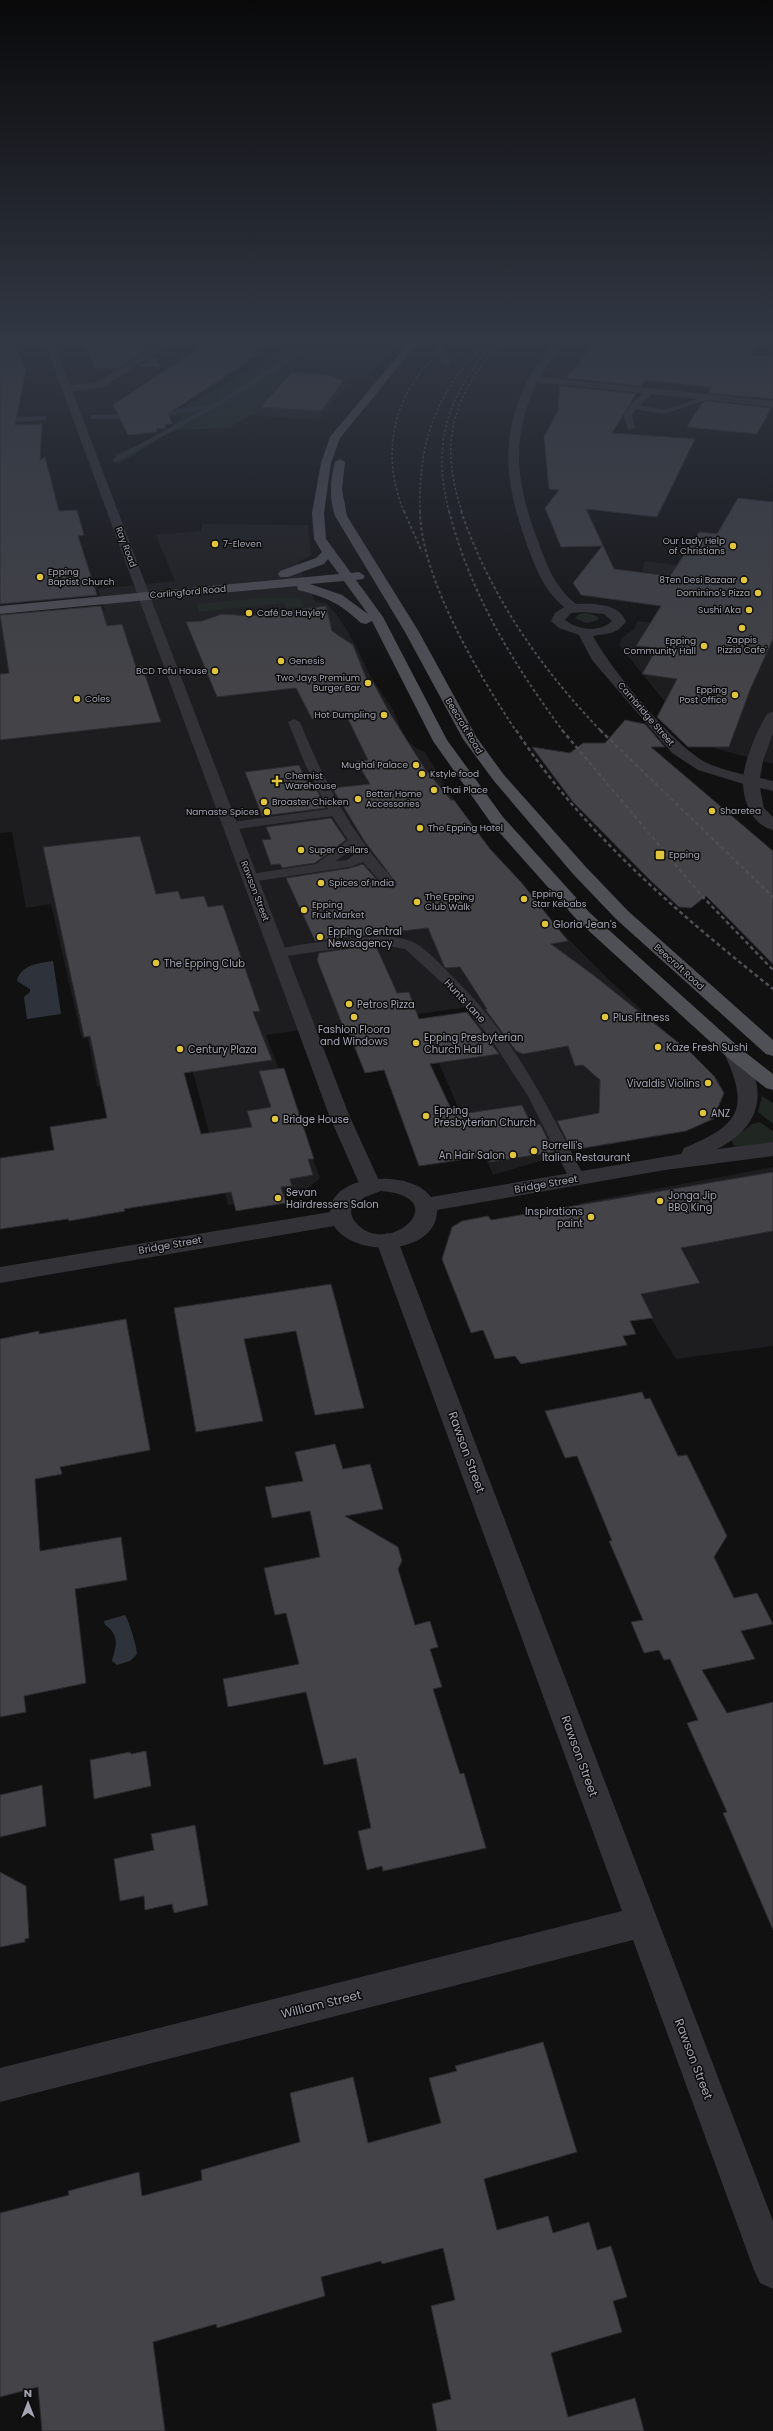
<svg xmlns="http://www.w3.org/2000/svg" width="773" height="2431" font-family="Poppins,sans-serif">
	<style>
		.built { fill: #1d1d1f }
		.green { fill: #202621 }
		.water { fill: #2e333b }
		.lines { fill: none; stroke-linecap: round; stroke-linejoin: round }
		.stream { stroke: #2e333b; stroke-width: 4 }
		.building { fill: #434348; stroke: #2c2b2e }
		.service { fill: #323237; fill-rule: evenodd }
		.minor { fill: #323237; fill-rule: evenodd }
		.tertiary { fill: #323237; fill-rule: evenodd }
		.primary { fill: #4f4f56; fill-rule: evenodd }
		.rail-far2 { stroke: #4e4e54; stroke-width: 1.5; stroke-dasharray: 2.5 2; stroke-linecap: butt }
		.rail-far1 { stroke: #4e4e54; stroke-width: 2; stroke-dasharray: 3 2.5; stroke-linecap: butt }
		.rail { stroke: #4e4e54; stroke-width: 2.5; stroke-dasharray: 4 3; stroke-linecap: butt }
		.poi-dot { fill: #dfc43c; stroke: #0c0c0d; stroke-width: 1.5 }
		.labels { text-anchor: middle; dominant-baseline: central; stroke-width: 3; stroke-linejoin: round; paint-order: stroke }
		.far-poi-label { font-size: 9px; fill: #a4a5b2; stroke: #0c0c0d; text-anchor: start }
		.far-street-label { font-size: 9px; fill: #a4a5b2; stroke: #0c0c0d }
		.poi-label { font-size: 10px; fill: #a4a5b2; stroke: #0c0c0d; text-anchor: start }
		.street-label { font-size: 10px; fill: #a4a5b2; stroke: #0c0c0d }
		.near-street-label { font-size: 12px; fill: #a4a5b2; stroke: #0c0c0d }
	</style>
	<rect width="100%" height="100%" fill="#111112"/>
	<g class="built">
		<polygon points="289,370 368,376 350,381 318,420 250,415"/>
		<polygon points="202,524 308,525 311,555 297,563 315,601 326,603 338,616 355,644 372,679 392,708 405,739 416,748 425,752 454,800 490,849 556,926 607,978 718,1080 723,1091 722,1101 713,1119 686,1131 584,1148 493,1175 473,1129 468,1130 438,1061 491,1052 468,1007 266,1035 320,1178 302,1193 228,1205 193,1072 97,1087 88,1038 82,1039 51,904 26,908 12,832 0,833 0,621 105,611 98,589 175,581 156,535 201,531"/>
		<polygon points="645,561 773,578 773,764 699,744 619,645 622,638 635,628 637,621 706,630 686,578 642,571"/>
		<polygon points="773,1167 773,1346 676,1359 580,1203"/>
	</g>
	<g class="green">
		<path d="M300,340H403L368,376L289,370L250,415L229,428L174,430L118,464L115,454C137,446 169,435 182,416L99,419L96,415L156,413L183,408Z"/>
		<polygon points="261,598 300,598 304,607 286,608 284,603 199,612 197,604"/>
		<polygon points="586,613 597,616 599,620 586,623 575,618 579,614"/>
		<polygon points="762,1096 773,1103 773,1124 758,1112"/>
		<polygon points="760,1122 773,1131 773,1143 736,1147 733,1145 732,1140 752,1124"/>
	</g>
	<g class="water">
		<path d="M53,961L61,1014L27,1019L24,997L30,992V989L17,981C20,965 39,963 53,961Z"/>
		<path d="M125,1615C129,1621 137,1647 137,1654L130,1661L117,1665L112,1661C114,1652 119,1642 113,1633C111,1627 104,1627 104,1621Z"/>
	</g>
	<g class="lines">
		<g class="stream">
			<polyline points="157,415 207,407"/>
			<polyline points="93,417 130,416"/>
			<polyline points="0,421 45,418"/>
			<polyline points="115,460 214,406 321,340"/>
		</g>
	</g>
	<g class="building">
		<polygon points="0,340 11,340 26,369 15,425 42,424 40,460 45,457 59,511 77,510 84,535 78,536 97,595 0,604"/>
		<polygon points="83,340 146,340 150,348 118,368 95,368"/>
		<polygon points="211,340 270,340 252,353 259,354 168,414 172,424 165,424 166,428 156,429 157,432 128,435 113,405"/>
		<polygon points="598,340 761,340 752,355 773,356 773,399 708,393 712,387 645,380 641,386 566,378"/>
		<polygon points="155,356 161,367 137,367"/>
		<polygon points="292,372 326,374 343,381 321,411 261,407"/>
		<polygon points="560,386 636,394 612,433 695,439 657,517 586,509 614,569 670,576 699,532 717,534 738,498 773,502 773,639 750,690 729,747 688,747 657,717 677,679 642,674 657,648 636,646 661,606 581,595 573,583 602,546 561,547 545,508 559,490 549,489 544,437 558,410"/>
		<polygon points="706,401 771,408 757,434 687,427 702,403"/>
		<polygon points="101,606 107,626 122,624 136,667 142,666 161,722 0,740 0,674 9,673 0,615"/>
		<polygon points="326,606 332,631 353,645 367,680 372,680 388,710 425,769 451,800 454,800 490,849 521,882 568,941 551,944 592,974 689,1051 714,1076 724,1093 713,1119 686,1131 572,1150 557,1121 599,1113 600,1080 583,1065 575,1066 568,1046 523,1054 516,1051 485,1009 487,1009 460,967 446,968 444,966 428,928 315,941 286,878 350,868 363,864 383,887 394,888 397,884 365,842 332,788 370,784 356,761 368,760 346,715 312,719 296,688 217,697 186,622 202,621 222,614 250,616"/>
		<polygon points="625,720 645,724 665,747 651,747 773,851 773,964 706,896 691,908 679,907 650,880 573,802 532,747 570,753 583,743 605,743"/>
		<polygon points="299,765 311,791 317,790 326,808 262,816 245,772"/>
		<polygon points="331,818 346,840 315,863 282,868 280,864 271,865 262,840 271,839 266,827"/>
		<polygon points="140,836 156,894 178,891 181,899 204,896 208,907 223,905 260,1011 253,1012 272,1060 184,1073 201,1134 252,1127 247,1111 271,1107 259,1071 284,1068 314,1159 308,1159 313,1175 290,1179 292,1186 281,1187 286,1203 236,1211 231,1192 124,1209 125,1211 69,1221 68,1219 0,1229 0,1158 54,1150 50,1127 107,1118 90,1036 84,1037 43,847"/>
		<polygon points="365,946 376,946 397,993 409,992 419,1019 467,1012 499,1054 430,1064 454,1115 522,1105 532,1126 540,1124 554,1152 490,1162 487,1156 419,1166 384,1070 365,1073 347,1028 344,1029 317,960 319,953"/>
		<polygon points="773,1172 773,1231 681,1248 700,1283 641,1294 653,1318 630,1321 636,1334 623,1336 627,1345 521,1364 515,1356 495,1359 483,1330 471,1333 442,1259 452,1227 462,1221 488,1216 491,1220"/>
		<polygon points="331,1284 364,1408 315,1415 296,1331 244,1339 263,1421 196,1432 174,1308"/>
		<polygon points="126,1319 150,1450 60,1467 62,1474 35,1479 40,1551 121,1537 127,1580 75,1589 86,1683 24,1696 26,1712 0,1717 0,1339 39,1331 39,1334"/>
		<polygon points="642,1392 645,1399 650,1398 678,1456 687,1455 727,1536 714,1557 734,1598 757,1593 773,1624 741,1631 755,1659 702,1670 727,1713 773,1702 773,1930 723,1813 727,1812 687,1723 698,1720 670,1659 664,1660 659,1650 644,1653 631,1622 643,1620 609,1541 612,1541 577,1456 565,1458 545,1411"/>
		<polygon points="335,1444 343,1469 370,1464 383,1509 345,1516 398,1547 402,1561 398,1569 415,1625 430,1621 438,1647 430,1649 442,1687 433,1689 460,1774 464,1773 486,1848 383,1871 382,1866 367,1870 358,1831 371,1828 356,1758 324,1765 306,1692 228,1707 223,1679 299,1664 286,1613 275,1615 264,1568 320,1557 310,1511 272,1518 265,1487 303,1481 295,1452"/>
		<polygon points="146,1751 151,1786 94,1799 90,1760 130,1752 131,1754"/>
		<polygon points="42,1785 46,1826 0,1837 0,1795"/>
		<polygon points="195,1825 208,1905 174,1913 172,1904 145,1910 144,1896 120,1901 114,1859 154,1850 151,1834"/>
		<polygon points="0,1872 26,1886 29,1938 25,1939 25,1942 0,1947"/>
		<polygon points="543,2042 577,2152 484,2179 497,2230 548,2216 553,2233 589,2222 597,2250 611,2246 627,2297 613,2301 622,2332 551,2353 568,2417 635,2398 644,2431 437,2431 432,2404 451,2399 431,2306 455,2300 443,2248 382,2264 381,2261 321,2277 325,2296 217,2328 216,2324 153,2342 165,2431 42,2431 38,2387 0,2397 0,2213 69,2195 68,2191 139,2172 142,2196 202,2180 201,2170 300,2142 290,2093 353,2077 368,2143 441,2123 429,2078 457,2071 455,2066"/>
	</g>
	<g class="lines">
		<g class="service">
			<polygon points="434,340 441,340 450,361 450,366 443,364"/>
			<polygon points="648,389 655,391 640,405 664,410 711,395 715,397 664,414 636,409 632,415 635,428 628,430 624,415 631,404"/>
			<path d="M294,719L300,722C324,781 350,832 394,880L396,883L394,886H384L363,862L350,867L251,882L244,878L251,874L316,864L348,840L332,816L231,830L225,826L231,822L328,809L305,764L288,722ZM353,848L356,853L347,860L336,861Z"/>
			<path d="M382,936C393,937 406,938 415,943C429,951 442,966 454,978C515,1038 546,1104 585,1178L583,1182H571L528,1096L491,1039L451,991L405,949L382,945H365L279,957L272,953C278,944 367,937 382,936Z"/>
		</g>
		<g class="minor">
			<polygon points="166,340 177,340 103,387 67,392 62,389 67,386 97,382"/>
			<path d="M556,340H565L540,377L773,401V407L537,382C510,440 516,483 538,541C547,566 555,587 576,604C592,603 620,603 626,622L618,630L611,633L593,636C609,667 677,750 709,764C723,770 740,773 755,778L758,781L755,784L750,786L698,770L672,753L592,660L579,635L559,628L551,621L555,613L564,607C543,590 535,566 526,542C506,485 498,437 528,380C536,366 547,353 556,340ZM583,612L604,614L612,621C600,633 578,630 565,620L571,613Z"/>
			<polygon points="144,592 150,596 349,1115 381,1185 378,1190 370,1192 362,1190 329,1115 138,596"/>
			<polygon points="387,1233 395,1236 398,1241 773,2221 773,2289 760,2283 754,2270 633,1940 0,2102 0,2068 622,1911 376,1241 379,1236"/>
		</g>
		<g class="tertiary">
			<polygon points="44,340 53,340 150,596 149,599 144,600 138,596"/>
			<path d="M773,712V733L763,761L760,778L773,781V791L760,788L764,808L773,817V830C752,825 743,801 743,782C742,766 758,727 768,713Z"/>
			<path d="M734,1047L741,1049C769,1089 762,1127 717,1149L773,1142V1156L665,1170L437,1210C438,1255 355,1259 334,1226L0,1283V1267L330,1212C331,1173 411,1169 431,1197L681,1154L684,1148C740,1125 750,1109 724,1053L727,1049ZM381,1191C455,1197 391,1257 358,1225C352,1219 349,1213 353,1206L365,1197Z"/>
		</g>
		<g class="primary">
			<path d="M411,340H420L340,438L331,463L324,513L326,539L351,573L359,572L365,576L363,579L356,580L383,617L447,740L503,817L590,913L741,1049L773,1074V1090L766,1088L727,1057L578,921L491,823L433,741L372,621L366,624L361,623C340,603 326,597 298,590L297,586L0,614V606L339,574L328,559L324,564L288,577H280L278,574L280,571L316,558L322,552L314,539L312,513L321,463L330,437ZM344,581L368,614L342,595L310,584Z"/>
			<path d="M340,459L345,462L342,489L347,516L419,632L477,738L504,775L585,866L628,911L773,1040V1056L766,1054L616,919L573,874L494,781L463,739L405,632L335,516C329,497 330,481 335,462Z"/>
		</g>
		<g class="rail-far2">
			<path d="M404,512C377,446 397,383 453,340"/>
			<path d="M420,512C418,440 437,389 489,340"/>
			<path d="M449,512C431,440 448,396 495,340"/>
			<path d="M462,512C438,440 453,395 503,340"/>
		</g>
		<g class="rail-far1">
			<polyline points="404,511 422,552"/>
			<path d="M420,511C421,579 479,675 516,731"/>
			<path d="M449,511C470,593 513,664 563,731"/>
			<path d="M461,511C489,594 541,669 601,731"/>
		</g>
		<g class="rail">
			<path d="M516,730C583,833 678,913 773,989"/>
			<polyline points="562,730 701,895 773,970"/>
			<polyline points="600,730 773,897"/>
		</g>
	</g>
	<linearGradient id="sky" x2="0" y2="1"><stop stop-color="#09090a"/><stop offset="0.5" stop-color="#323844"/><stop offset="1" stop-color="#323844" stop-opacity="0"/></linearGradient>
	<rect width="773" height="681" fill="url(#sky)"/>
	<g class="poi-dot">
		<circle cx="215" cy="544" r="4"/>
		<circle cx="733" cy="546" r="4"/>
		<circle cx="40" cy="577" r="4"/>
		<circle cx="744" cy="580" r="4"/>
		<circle cx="758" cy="593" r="4"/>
		<circle cx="749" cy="610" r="4"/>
		<circle cx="249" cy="613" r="4"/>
		<circle cx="742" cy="628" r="4"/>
		<circle cx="704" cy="646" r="4"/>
		<circle cx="281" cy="661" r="4"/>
		<circle cx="215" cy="671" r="4"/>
		<circle cx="368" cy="683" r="4"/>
		<circle cx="735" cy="695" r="4"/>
		<circle cx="77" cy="699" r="4"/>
		<circle cx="384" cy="715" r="4"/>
		<circle cx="416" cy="765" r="4"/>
		<circle cx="422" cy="774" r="4"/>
		<path d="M275 775h4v4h4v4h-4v4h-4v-4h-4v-4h4z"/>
		<circle cx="434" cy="790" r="4"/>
		<circle cx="358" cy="799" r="4"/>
		<circle cx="264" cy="802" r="4"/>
		<circle cx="712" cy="811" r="4"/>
		<circle cx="267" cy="812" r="4"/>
		<circle cx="420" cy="828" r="4"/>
		<circle cx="301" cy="850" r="4"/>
		<rect x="655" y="850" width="10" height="10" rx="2"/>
		<circle cx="321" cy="883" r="4"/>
		<circle cx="524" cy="899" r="4"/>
		<circle cx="417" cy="902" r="4"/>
		<circle cx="304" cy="910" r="4"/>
		<circle cx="545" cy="924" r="4"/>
		<circle cx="320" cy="937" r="4"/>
		<circle cx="156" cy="963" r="4"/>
		<circle cx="349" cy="1004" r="4"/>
		<circle cx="354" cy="1017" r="4"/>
		<circle cx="605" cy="1017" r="4"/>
		<circle cx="416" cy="1043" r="4"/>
		<circle cx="658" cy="1047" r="4"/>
		<circle cx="180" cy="1049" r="4"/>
		<circle cx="708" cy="1083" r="4"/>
		<circle cx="703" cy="1113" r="4"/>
		<circle cx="426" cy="1116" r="4"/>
		<circle cx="275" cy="1119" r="4"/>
		<circle cx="534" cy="1151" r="4"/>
		<circle cx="513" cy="1155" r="4"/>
		<circle cx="278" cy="1198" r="4"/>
		<circle cx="660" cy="1201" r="4"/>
		<circle cx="591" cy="1217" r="4"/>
	</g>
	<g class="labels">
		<g class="far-poi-label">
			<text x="725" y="541" text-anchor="end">Our Lady Help<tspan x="725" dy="10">of Christians</tspan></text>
			<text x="223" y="544">7-Eleven</text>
			<text x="48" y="572">Epping<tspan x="48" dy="10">Baptist Church</tspan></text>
			<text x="736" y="580" text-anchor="end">8Ten Desi Bazaar</text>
			<text x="750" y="593" text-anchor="end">Dominino's Pizza</text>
			<text x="741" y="610" text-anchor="end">Sushi Aka</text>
			<text x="257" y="613">Café De Hayley</text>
			<text x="742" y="640" text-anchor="middle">Zappis<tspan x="742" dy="10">Pizzia Cafe'</tspan></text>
			<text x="696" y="641" text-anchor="end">Epping<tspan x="696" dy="10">Community Hall</tspan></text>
			<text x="289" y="661">Genesis</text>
			<text x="207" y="671" text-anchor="end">BCD Tofu House</text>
			<text x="360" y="678" text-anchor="end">Two Jays Premium<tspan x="360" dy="10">Burger Bar</tspan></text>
			<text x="727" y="690" text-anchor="end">Epping<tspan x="727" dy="10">Post Office</tspan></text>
			<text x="85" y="699">Coles</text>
			<text x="376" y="715" text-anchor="end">Hot Dumpling</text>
			<text x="408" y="765" text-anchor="end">Mughal Palace</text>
			<text x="430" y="774">Kstyle food</text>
			<text x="285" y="776">Chemist<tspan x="285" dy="10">Warehouse</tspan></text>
			<text x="442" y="790">Thai Place</text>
			<text x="366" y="794">Better Home<tspan x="366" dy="10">Accessories</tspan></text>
			<text x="272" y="802">Broaster Chicken</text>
			<text x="720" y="811">Sharetea</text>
			<text x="259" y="812" text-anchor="end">Namaste Spices</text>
			<text x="428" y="828">The Epping Hotel</text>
			<text x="309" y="850">Super Cellars</text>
			<text x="669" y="855">Epping</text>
			<text x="329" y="883">Spices of India</text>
			<text x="532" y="894">Epping<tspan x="532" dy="10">Star Kebabs</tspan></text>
			<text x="425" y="897">The Epping<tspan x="425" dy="10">Club Walk</tspan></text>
			<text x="312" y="905">Epping<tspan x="312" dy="10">Fruit Market</tspan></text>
		</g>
		<g class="far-street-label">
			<text transform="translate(126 547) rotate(69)">Ray Road</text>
			<text transform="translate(188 592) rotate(-5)">Carlingford Road</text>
			<text transform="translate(646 714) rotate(49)">Cambridge Street</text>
			<text transform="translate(464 726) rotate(59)">Beecroft Road</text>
			<text transform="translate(255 891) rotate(69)">Rawson Street</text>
			<text transform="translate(679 967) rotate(42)">Beecroft Road</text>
		</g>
		<g class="poi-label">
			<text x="553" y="924">Gloria Jean's</text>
			<text x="328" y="931">Epping Central<tspan x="328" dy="12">Newsagency</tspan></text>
			<text x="164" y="963">The Epping Club</text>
			<text x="357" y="1004">Petros Pizza</text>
			<text x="613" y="1017">Plus Fitness</text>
			<text x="354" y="1029" text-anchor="middle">Fashion Floora<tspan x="354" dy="12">and Windows</tspan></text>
			<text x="424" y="1037">Epping Presbyterian<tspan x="424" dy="12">Church Hall</tspan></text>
			<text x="666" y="1047">Kaze Fresh Sushi</text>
			<text x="188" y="1049">Century Plaza</text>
			<text x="700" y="1083" text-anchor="end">Vivaldis Violins</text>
			<text x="434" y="1110">Epping<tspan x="434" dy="12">Presbyterian Church</tspan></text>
			<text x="711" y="1113">ANZ</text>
			<text x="283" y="1119">Bridge House</text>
			<text x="542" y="1145">Borrelli's<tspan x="542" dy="12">Italian Restaurant</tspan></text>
			<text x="505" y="1155" text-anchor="end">An Hair Salon</text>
			<text x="286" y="1192">Sevan<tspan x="286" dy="12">Hairdressers Salon</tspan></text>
			<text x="668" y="1195">Jonga Jip<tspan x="668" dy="12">BBQ King</tspan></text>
			<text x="583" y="1211" text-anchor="end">Inspirations<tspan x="583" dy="12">paint</tspan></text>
		</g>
		<g class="street-label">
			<text transform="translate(465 1001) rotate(47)">Hunts Lane</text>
			<text transform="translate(546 1184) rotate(-10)">Bridge Street</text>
			<text transform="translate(170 1245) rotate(-10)">Bridge Street</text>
		</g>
		<g class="near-street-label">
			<text transform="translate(467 1452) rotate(70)">Rawson Street</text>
			<text transform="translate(580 1756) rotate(70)">Rawson Street</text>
			<text transform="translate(321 2004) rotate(-14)">William Street</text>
			<text transform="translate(694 2059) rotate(69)">Rawson Street</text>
		</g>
	</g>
	<g transform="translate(28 2403)" stroke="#0c0c0d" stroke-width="3" paint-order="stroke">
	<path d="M0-3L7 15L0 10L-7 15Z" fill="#a4a5b2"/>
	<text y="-6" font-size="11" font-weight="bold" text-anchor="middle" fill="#a4a5b2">N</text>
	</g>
</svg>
